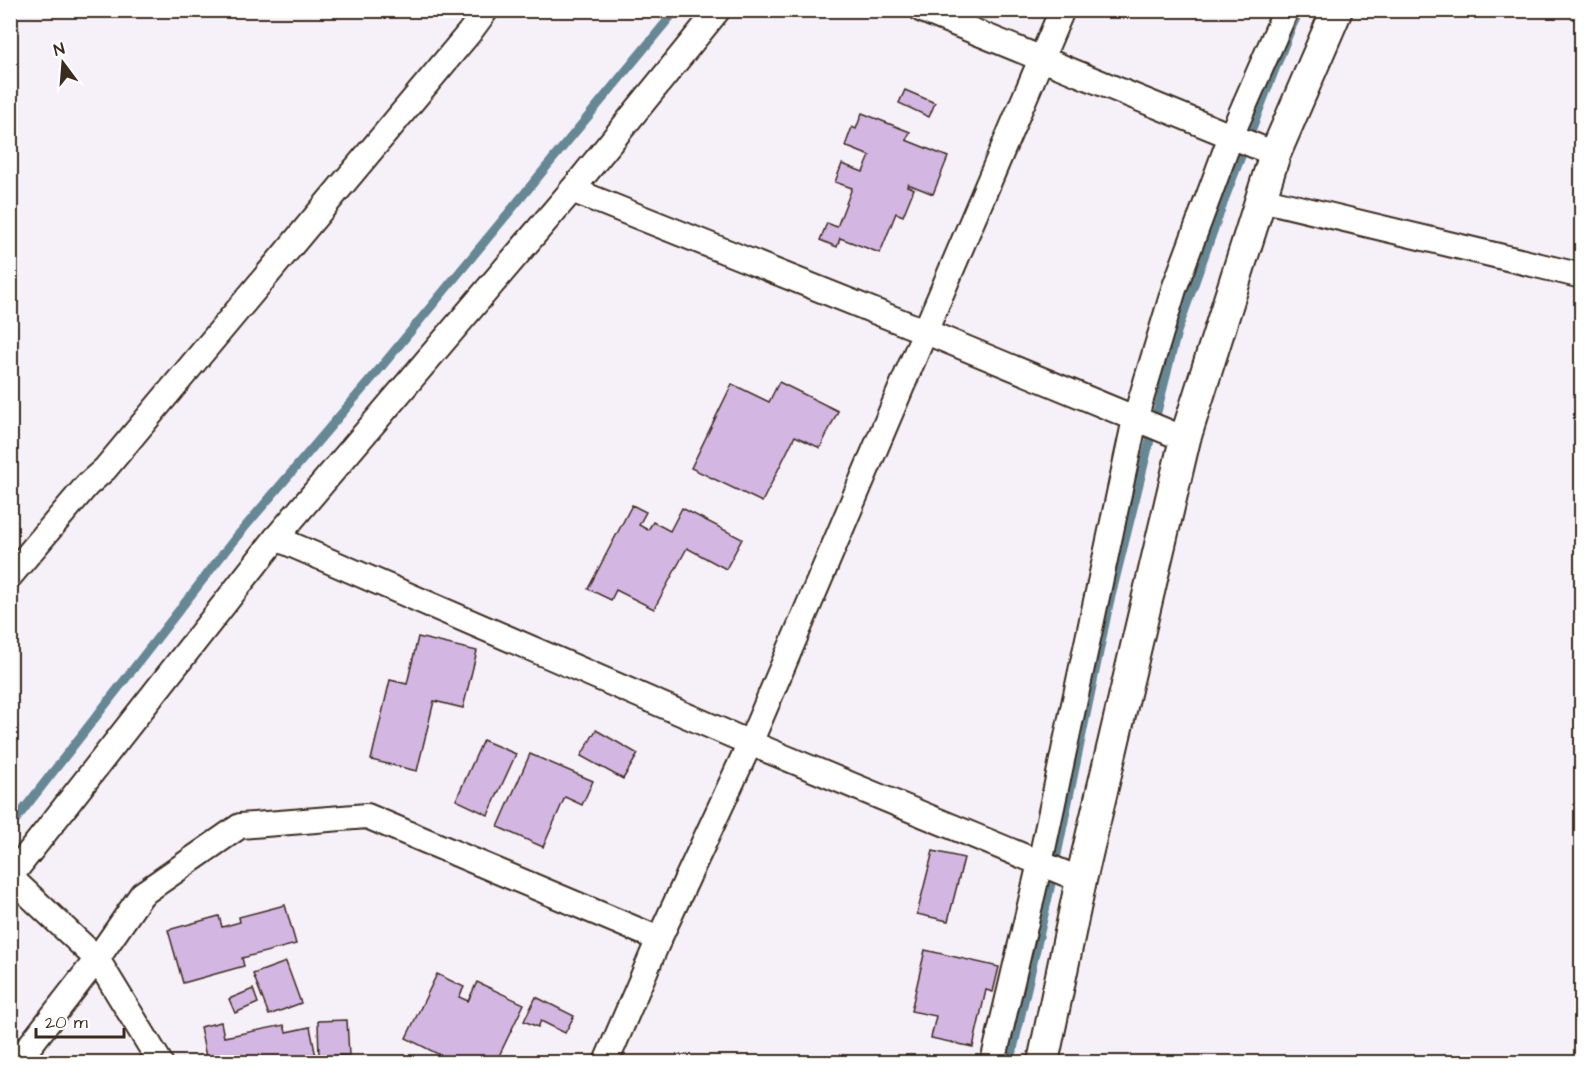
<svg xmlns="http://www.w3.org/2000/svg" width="1592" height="1073" font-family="'Architects Daughter',sans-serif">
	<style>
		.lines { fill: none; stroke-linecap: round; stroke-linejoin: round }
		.stream { stroke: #668794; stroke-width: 9 }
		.building { fill: #d4b6e3; stroke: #3b2a1e; stroke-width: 1.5 }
		.minor-casing { stroke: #3b2a1e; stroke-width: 28 }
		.tertiary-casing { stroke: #3b2a1e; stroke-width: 34 }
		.minor { stroke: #fff; stroke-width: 24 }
		.tertiary { stroke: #fff; stroke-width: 30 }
	</style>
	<rect width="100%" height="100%" fill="#f6f0f9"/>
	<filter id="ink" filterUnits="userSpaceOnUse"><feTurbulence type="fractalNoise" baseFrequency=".0167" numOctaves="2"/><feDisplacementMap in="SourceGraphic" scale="12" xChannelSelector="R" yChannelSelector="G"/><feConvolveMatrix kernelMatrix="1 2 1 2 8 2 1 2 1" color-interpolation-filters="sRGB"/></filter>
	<g filter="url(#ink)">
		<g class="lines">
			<g class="stream">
				<polyline points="10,827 233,541 377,372 676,10"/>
				<polyline points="1010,1062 1049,893 1109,604 1177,332 1226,195 1291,28 1300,10"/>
			</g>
		</g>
		<g class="building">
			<polygon points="905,90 935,103 929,117 899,103"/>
			<polygon points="862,113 910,132 906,140 948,157 933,194 908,184 907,186 914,189 903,216 896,213 880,253 840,238 837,247 820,240 827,223 837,227 852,188 835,182 842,164 863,172 870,156 845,146 852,127 856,129"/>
			<polygon points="779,382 838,411 820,448 795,436 762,502 691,468 732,384 769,402"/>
			<polygon points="632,505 646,512 639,525 648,530 653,522 670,531 682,508 742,539 726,569 687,548 654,609 616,590 611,600 588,589"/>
			<polygon points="418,637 477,651 463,708 434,701 417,771 371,760 390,680 407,684"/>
			<polygon points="596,730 638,754 623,779 581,756"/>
			<polygon points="483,740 516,754 488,815 456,800"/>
			<polygon points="530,754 593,781 582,805 565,797 543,847 498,827"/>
			<polygon points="933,851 964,858 948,921 917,914"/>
			<polygon points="285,905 296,944 242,958 244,966 183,983 168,930 219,916 222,927 240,922 239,917"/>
			<polygon points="925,950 999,967 993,992 986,990 973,1047 931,1038 936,1016 911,1011"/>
			<polygon points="286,962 301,1003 269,1015 253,974"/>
			<polygon points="437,974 464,987 459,997 468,1001 477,982 524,1004 496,1062 439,1062 442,1056 406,1038"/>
			<polygon points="253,989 258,1003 235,1013 229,999"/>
			<polygon points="536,997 574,1016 565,1033 541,1021 538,1027 524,1021"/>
			<polygon points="347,1020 349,1055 319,1056 318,1021"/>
			<polygon points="221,1022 224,1037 284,1025 286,1032 310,1027 317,1062 207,1062 200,1027"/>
		</g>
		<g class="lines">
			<g class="minor-casing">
				<g id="minor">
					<polyline points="922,10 1275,154"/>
					<polyline points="572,190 924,331 1185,439"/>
					<polyline points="1261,199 1582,276"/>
					<polyline points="276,538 750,743 1081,880"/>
					<polyline points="10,576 87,485 105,469 469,33 486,10"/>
					<polyline points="10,877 276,538 572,190 718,10"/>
					<polyline points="10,877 97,959 160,1062"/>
					<polyline points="17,1062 97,959 142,894 240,826 367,816 659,939"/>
					<polyline points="606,1062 659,939 750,743 1062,10"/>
					<polyline points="993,1062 1040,863 1135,419 1174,289 1231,136 1286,10"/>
				</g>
			</g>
			<g class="tertiary-casing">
				<polyline id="tertiary" points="1043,1062 1081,880 1185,439 1275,154 1337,10"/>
			</g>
			<use href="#minor" class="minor"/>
			<use href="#tertiary" class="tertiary"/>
		</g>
	</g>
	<rect width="1592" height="1073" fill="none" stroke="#fff" stroke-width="36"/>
	<rect x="18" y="18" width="1556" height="1037" fill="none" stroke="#3b2a1e" stroke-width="2" filter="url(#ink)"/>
	<g transform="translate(63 63) rotate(344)" stroke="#ffffff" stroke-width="4.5" paint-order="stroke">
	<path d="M0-4.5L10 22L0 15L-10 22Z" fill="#3b2a1e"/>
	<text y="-9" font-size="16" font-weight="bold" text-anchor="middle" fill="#3b2a1e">N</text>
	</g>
	<path d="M36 1028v9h88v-9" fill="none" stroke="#3b2a1e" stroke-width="3"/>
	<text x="45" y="1028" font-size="18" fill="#3b2a1e" stroke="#ffffff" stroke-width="4.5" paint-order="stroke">20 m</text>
</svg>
